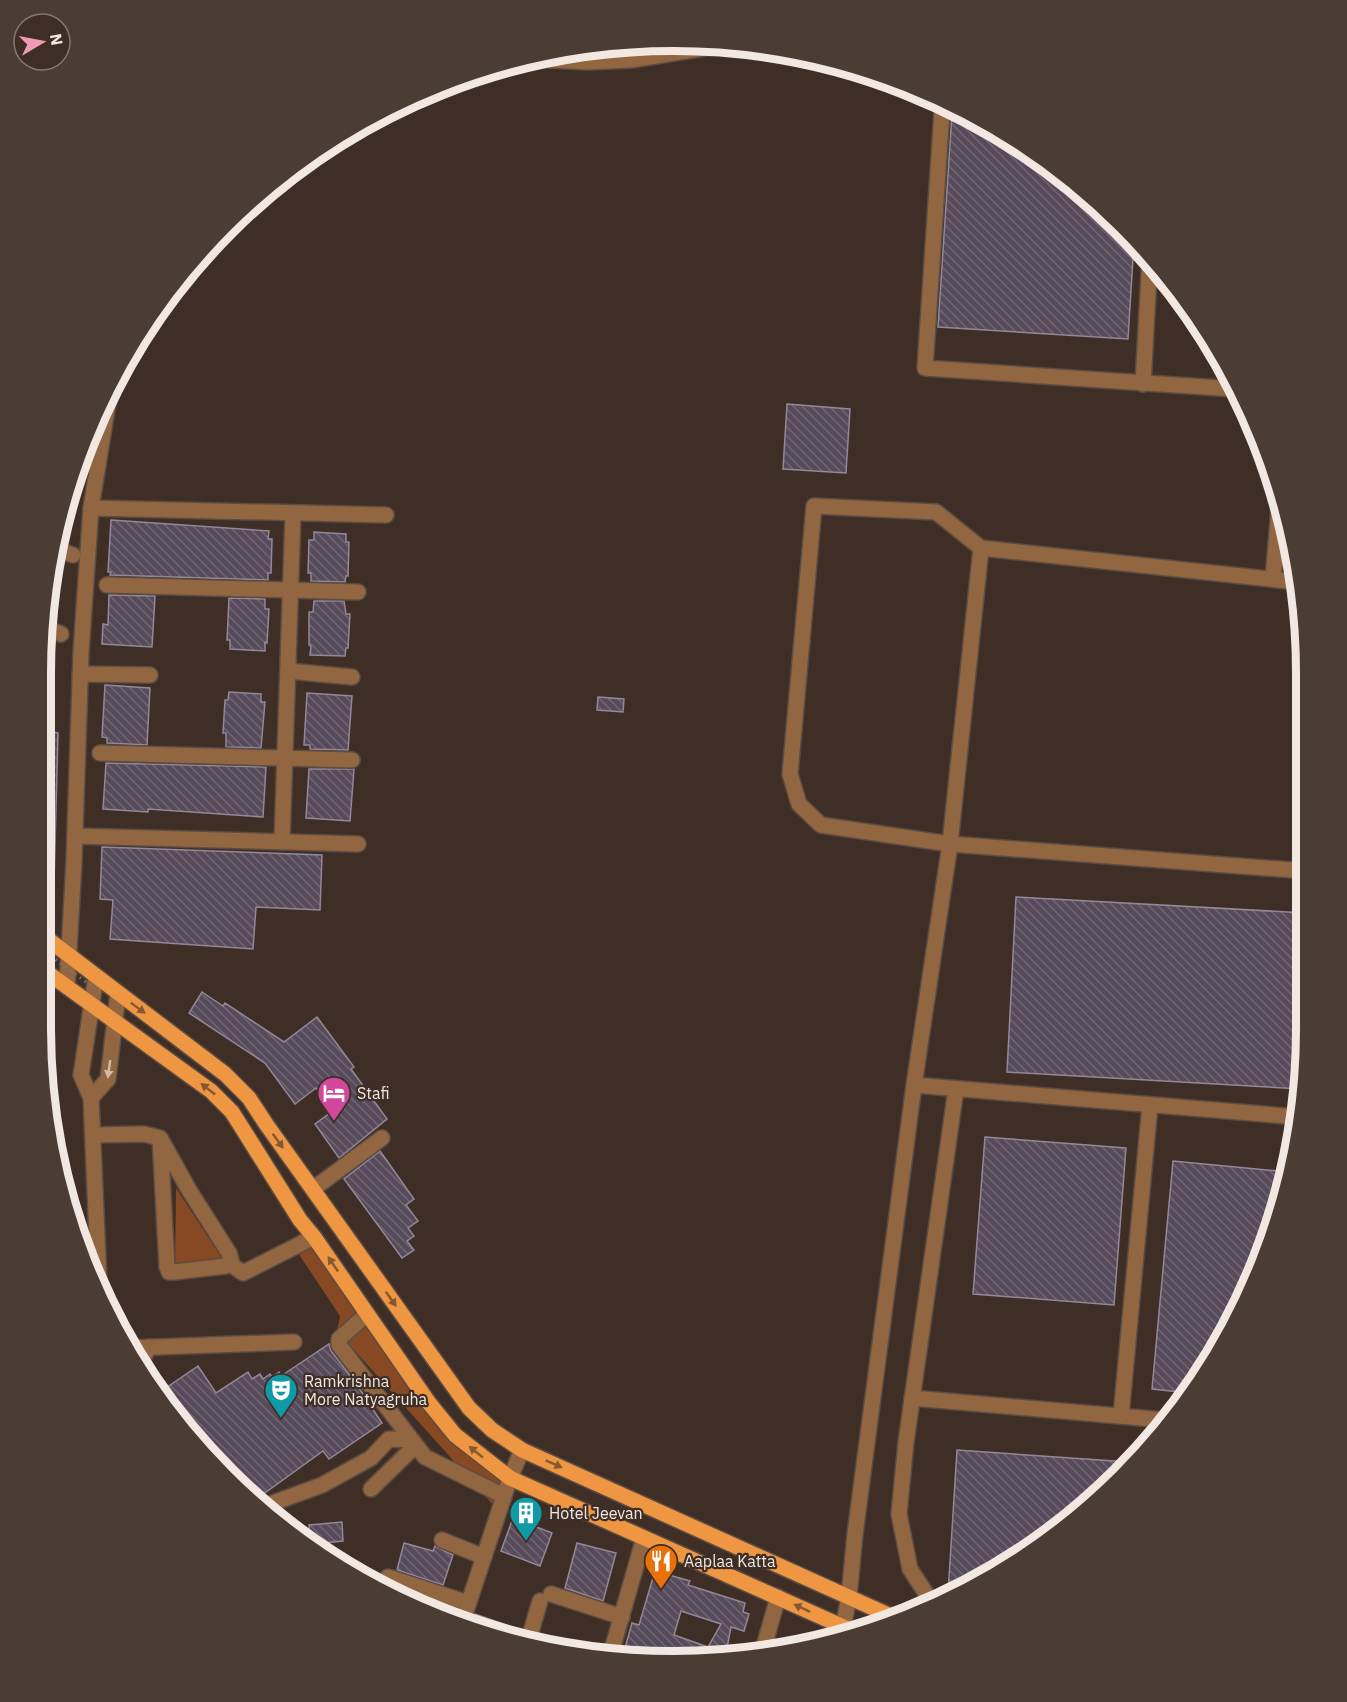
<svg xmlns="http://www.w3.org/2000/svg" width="1347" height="1702" font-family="'IBM Plex Sans',sans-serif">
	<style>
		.green { fill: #874923 }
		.building { fill: url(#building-back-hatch); stroke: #948798; stroke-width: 1.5; fill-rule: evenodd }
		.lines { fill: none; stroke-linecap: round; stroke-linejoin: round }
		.minor-casing { stroke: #5b4c43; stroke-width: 18 }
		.major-casing { stroke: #5b4c43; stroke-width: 18 }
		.minor { stroke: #916641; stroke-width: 15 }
		.major { stroke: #ee9642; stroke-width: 15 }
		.path-bridge { stroke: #83756d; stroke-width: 3; stroke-dasharray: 1.5 4.5; stroke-linecap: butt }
		.oneway { fill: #845831 }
		.oneway2 { fill: #d0baa9 }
		.labels { text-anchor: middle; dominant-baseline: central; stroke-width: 4.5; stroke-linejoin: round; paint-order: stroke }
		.poi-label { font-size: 16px; fill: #f2e7e1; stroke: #3e2e25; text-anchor: start }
		.rim { fill: none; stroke: #f2e7e1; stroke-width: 8 }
	</style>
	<defs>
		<pattern id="building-back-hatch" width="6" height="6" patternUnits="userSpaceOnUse" patternTransform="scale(1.5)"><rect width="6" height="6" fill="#574b5b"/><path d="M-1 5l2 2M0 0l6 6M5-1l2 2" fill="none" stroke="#706572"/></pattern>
	</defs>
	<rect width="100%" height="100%" fill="#3e2e25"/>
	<g class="green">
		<polygon points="176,1188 223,1260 175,1269"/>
		<polygon points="304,1231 453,1436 508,1477 495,1507 337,1331 340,1316 290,1241"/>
	</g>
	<g class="building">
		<polygon points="957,108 1059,172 1134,242 1128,339 938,327 952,114"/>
		<polygon points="787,404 850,409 846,473 783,469"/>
		<polygon points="111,520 269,531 268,539 272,539 271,573 268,573 268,580 110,575 111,572 108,572"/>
		<polygon points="314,532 346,534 346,542 349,542 348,576 346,576 345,582 311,581 311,573 308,573 309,540 314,540"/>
		<polygon points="109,595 155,596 152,647 102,644 103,624 108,625"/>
		<polygon points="229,598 265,599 265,609 269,609 267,643 265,642 265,651 230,649 230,640 227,640"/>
		<polygon points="314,601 344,601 346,614 350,614 348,648 346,648 345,656 310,655 311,646 309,645 309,612 313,612"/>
		<polygon points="105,685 150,688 147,745 107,743 107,738 102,737"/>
		<polygon points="229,692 261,694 261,702 265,702 261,748 226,747 226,733 223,733 225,700 228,700"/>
		<polygon points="307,693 352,696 348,750 310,749 310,745 304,745"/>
		<polygon points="598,697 624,699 623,712 597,710"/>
		<polygon points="42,729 58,733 53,922 41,922"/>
		<polygon points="106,763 266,767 263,817 148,809 148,812 103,809"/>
		<polygon points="309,769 354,769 350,821 306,818"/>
		<polygon points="102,847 322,855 320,910 256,907 253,949 110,939 113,900 100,899"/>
		<polygon points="1016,897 1306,913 1306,1029 1301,1089 1007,1072"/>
		<polygon points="202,992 223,1006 225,1003 284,1042 317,1017 354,1067 351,1069 387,1119 339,1158 315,1124 334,1110 316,1088 295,1104 265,1063 189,1013"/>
		<polygon points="985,1137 1126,1148 1114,1305 973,1294"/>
		<polygon points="380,1151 414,1199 406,1205 418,1221 408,1228 414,1236 407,1241 414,1250 402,1258 344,1179"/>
		<polygon points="1173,1161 1288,1172 1258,1270 1200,1380 1189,1393 1152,1389"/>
		<polygon points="329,1344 331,1351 355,1382 382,1423 329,1459 323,1451 262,1495 247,1492 228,1478 208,1449 206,1450 180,1416 163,1390 198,1366 216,1393 248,1372 252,1379 260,1374 263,1379 270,1374 272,1377 279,1372 281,1376"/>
		<polygon points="957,1450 1128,1462 1091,1504 990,1577 948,1594"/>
		<polygon points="513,1518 552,1533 540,1566 501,1551"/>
		<polygon points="342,1522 343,1541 314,1544 310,1541 309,1525"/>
		<polygon points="404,1543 433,1551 435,1546 453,1555 443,1585 397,1570"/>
		<polygon points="577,1543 616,1553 603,1601 565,1588"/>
		<path d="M655,1571L690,1581L688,1585L745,1603L743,1612L749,1614L744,1631L731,1627L726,1653L730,1654L673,1661L623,1655L632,1623L639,1625ZM681,1611L721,1624L708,1647L674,1635Z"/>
		<polygon points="392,1588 437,1603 435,1609 391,1591"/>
		<polygon points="475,1614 521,1630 519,1641 509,1640 472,1624"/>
	</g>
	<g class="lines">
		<g class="minor-casing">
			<g id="minor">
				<polyline points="533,59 587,62 631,60 729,44"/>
				<polyline points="948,104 942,111 925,368 1235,389"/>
				<polyline points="1143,384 1150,257"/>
				<polyline points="91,508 386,515"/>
				<polyline points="58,550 73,555"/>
				<polyline points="1273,579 1280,497"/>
				<polyline points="1297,582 981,548 936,512 814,506 790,774 799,804 821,825 950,844 1306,871"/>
				<polyline points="107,585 358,592"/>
				<polyline points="43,627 61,634"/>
				<polyline points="288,671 352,677"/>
				<polyline points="80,674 150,675"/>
				<polyline points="100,753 352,760"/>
				<polyline points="75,836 358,844"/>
				<polyline points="282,842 293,514"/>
				<polyline points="96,976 81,1075 91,1098 99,1282"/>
				<polyline points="67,987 74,861 81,652 91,508 110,391"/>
				<polyline points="914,1085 1298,1117"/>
				<polyline points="91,1098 108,1079 118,993"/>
				<polyline points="93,1135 144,1134 160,1138 189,1190 229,1253 231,1260 226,1266 174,1272 169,1272 167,1267 160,1138"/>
				<polyline points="313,1189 382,1138"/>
				<polyline points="229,1263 243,1273 314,1237"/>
				<polyline points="367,1314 339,1339 339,1345 425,1457 504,1496"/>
				<polyline points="128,1348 294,1342"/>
				<polyline points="142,1366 142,1360 149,1347"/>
				<polyline points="912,1398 1165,1420"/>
				<polyline points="1121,1416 1150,1105"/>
				<polyline points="371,1489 415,1446"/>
				<polyline points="265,1506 322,1485 371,1458 389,1439 411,1440"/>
				<polyline points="442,1540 484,1557"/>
				<polyline points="388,1577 468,1603"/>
				<polyline points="551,1594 622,1617"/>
				<polyline points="931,1601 910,1569 899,1514 906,1442 956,1089"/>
				<polyline points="463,1620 510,1478 522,1450"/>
				<polyline points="843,1627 849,1597 855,1534 914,1085 950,844 981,548"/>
				<polyline points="528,1642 540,1601"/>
				<polyline points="763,1650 778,1597"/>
				<polyline points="611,1653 644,1538"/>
			</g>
		</g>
		<g class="major-casing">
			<g id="major">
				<polyline points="41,934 225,1074 249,1098 266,1124 469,1408 492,1430 522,1450 893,1617"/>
				<polyline points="41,968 211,1091 232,1112 300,1220 314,1237 429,1403 455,1435 510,1478 855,1632"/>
			</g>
		</g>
		<use href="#minor" class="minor"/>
		<use href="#major" class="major"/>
		<polyline class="path-bridge" points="41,949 94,988"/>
	</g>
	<defs><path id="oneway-solid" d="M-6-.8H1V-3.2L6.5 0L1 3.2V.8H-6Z" transform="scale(1.5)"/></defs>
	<g class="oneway">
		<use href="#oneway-solid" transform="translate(138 1008) rotate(37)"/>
		<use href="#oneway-solid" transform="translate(208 1089) rotate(-142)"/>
		<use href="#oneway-solid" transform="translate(278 1141) rotate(54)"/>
		<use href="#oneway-solid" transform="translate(333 1264) rotate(-124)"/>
		<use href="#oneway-solid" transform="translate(391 1299) rotate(55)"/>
		<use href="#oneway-solid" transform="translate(476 1452) rotate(-141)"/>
		<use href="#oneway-solid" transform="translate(554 1464) rotate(24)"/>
		<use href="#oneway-solid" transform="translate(802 1608) rotate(-155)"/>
	</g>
	<use class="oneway2" href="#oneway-solid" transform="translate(109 1069) rotate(98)"/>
	<defs>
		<g id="hotel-pin" transform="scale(1.725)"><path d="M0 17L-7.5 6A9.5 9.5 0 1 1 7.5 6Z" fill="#d1479c" stroke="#3e2e25"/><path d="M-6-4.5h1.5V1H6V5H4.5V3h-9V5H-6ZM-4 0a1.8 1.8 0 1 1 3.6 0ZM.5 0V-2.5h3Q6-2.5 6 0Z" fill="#fff"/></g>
		<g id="theatre-pin" transform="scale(1.725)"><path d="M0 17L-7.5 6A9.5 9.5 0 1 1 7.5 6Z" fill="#0f9aa8" stroke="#3e2e25"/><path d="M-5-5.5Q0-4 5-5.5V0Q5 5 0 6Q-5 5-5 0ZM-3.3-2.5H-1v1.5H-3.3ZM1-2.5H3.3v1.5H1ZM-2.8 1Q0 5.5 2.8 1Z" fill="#fff"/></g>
		<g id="building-pin" transform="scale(1.725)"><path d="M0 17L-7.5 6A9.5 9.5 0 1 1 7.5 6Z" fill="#0f9aa8" stroke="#3e2e25"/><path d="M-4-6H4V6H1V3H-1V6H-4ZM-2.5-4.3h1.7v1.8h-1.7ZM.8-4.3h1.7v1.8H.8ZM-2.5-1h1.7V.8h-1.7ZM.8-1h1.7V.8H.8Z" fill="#fff"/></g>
		<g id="restaurant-pin" transform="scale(1.725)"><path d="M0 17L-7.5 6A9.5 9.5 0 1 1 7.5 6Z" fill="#e8710a" stroke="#3e2e25"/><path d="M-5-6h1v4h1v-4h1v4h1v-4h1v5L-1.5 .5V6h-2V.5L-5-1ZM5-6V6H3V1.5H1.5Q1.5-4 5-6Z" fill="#fff"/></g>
	</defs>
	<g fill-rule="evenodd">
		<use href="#hotel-pin" x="334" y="1093"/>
		<use href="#theatre-pin" x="281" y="1390"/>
		<use href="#building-pin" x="526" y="1513"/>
		<use href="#restaurant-pin" x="661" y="1561"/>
	</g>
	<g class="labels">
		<g class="poi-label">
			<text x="357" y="1093">Stafi</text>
			<text x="304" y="1381">Ramkrishna<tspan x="304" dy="18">More Natyagruha</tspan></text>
			<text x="549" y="1513">Hotel Jeevan</text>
			<text x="684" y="1561">Aaplaa Katta</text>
		</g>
	</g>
	<path d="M0 0H1347V1702H0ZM673 51H674A622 622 0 0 1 1296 673V1029A622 622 0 0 1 674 1651H673A622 622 0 0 1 51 1029V673A622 622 0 0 1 673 51Z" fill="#4c3d34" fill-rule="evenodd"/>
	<path class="rim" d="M673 51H674A622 622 0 0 1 1296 673V1029A622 622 0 0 1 674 1651H673A622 622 0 0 1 51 1029V673A622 622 0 0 1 673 51Z"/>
	<g transform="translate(42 42) rotate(80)"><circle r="28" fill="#3e2e25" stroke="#867870" stroke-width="1.5"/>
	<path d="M0-4.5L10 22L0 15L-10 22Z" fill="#f09ab6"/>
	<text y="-9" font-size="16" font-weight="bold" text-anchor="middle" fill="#f2e7e1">N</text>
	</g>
</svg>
